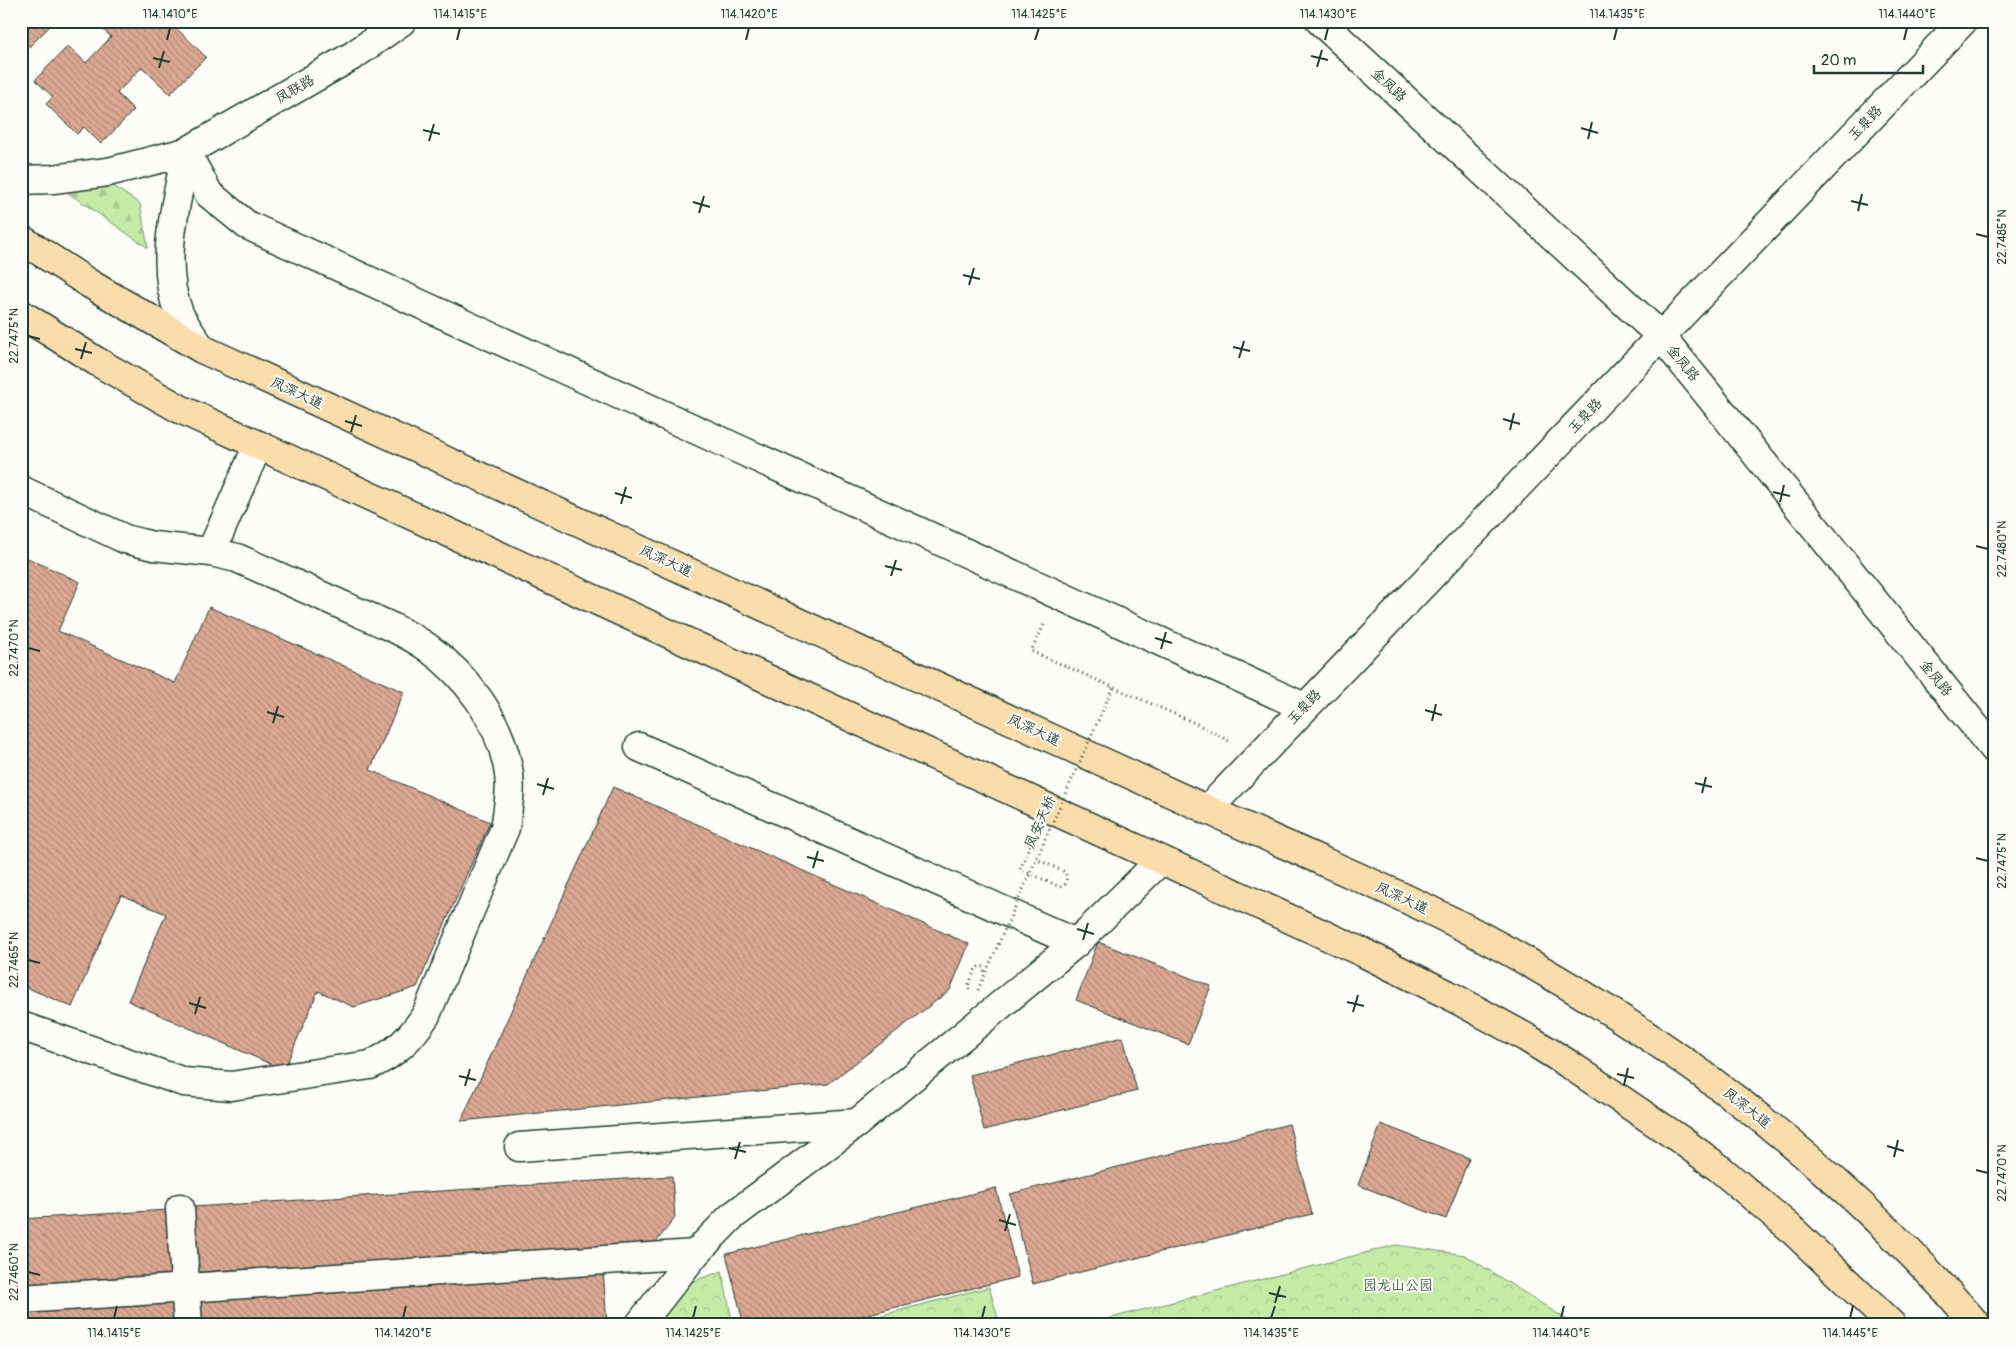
<svg xmlns="http://www.w3.org/2000/svg" width="2016" height="1346" font-family="Pangolin,'LXGW WenKai TC',sans-serif">
	<style>
		.forest { fill: url(#forest-firs); stroke: #72946e }
		.park { fill: url(#park-crowns); stroke: #72946e }
		.building { fill: url(#building-back-hatch); stroke: #1f3d34 }
		.lines { fill: none; stroke-linecap: round; stroke-linejoin: round }
		.minor-casing { stroke: #1f3d34; stroke-width: 31 }
		.major-casing { stroke: #1f3d34; stroke-width: 31 }
		.path { stroke: #1f3d34; stroke-width: 3; stroke-dasharray: 1 4; stroke-linecap: butt }
		.minor { stroke: #fdfcf7; stroke-width: 28 }
		.major { stroke: #fbddab; stroke-width: 28 }
		.path-bridge { stroke: #1f3d34; stroke-width: 3; stroke-dasharray: 1 4; stroke-linecap: butt }
		.ticks { fill: none; stroke: #1f3d34; stroke-width: 2 }
		.labels { text-anchor: middle; dominant-baseline: central; stroke-width: 4; stroke-linejoin: round; paint-order: stroke }
		.street-label { font-size: 14px; fill: #1f3d34; stroke: #fdfcf7 }
		.park-label { font-size: 14px; fill: #40604b; stroke: #fdfcf7 }
		.neatline { fill: none; stroke: #1f3d34; stroke-width: 2 }
		.ticks-label { font-size: 12px; text-anchor: middle; fill: #1f3d34 }
	</style>
	<defs>
		<pattern id="forest-firs" width="22" height="20" patternUnits="userSpaceOnUse" patternTransform="scale(1.25)"><rect width="22" height="20" fill="#c4eca7"/><path d="M5 1l3.5 6h-7zM16 11l3.5 6h-7z" fill="#a8cb90"/></pattern>
		<pattern id="park-crowns" width="20" height="18" patternUnits="userSpaceOnUse" patternTransform="scale(1.25)"><rect width="20" height="18" fill="#c4eca7"/><path d="M2 6a3 3 0 1 1 6 0M12 15a3 3 0 1 1 6 0" fill="none" stroke="#a8cb90"/></pattern>
		<pattern id="building-back-hatch" width="6" height="6" patternUnits="userSpaceOnUse" patternTransform="scale(1.25)"><rect width="6" height="6" fill="#dda892"/><path d="M-1 5l2 2M0 0l6 6M5-1l2 2" fill="none" stroke="#b38a78"/></pattern>
	</defs>
	<rect width="100%" height="100%" fill="#fdfcf7"/>
	<filter id="ink" filterUnits="userSpaceOnUse"><feTurbulence type="fractalNoise" baseFrequency=".02" numOctaves="2"/><feDisplacementMap in="SourceGraphic" scale="10" xChannelSelector="R" yChannelSelector="G"/><feConvolveMatrix kernelMatrix="1 2 1 2 8 2 1 2 1" color-interpolation-filters="sRGB"/></filter>
	<g filter="url(#ink)">
		<polygon class="forest" points="112,185 140,204 148,248 67,192"/>
		<g class="park">
			<polygon points="1396,1245 1465,1255 1575,1325 1083,1325"/>
			<polygon points="722,1271 733,1325 656,1325 688,1283"/>
			<polygon points="989,1287 1000,1325 844,1325"/>
		</g>
		<g class="building">
			<polygon points="21,21 43,21 49,27 21,55"/>
			<polygon points="94,21 169,21 206,57 170,94 142,67 117,93 134,110 101,144 84,127 77,134 46,104 53,97 35,80 68,46 86,63 111,37"/>
			<polygon points="21,555 80,582 58,631 175,683 209,607 404,692 370,770 490,822 417,987 354,1007 318,991 284,1070 128,1001 166,914 121,895 72,1007 21,985"/>
			<polygon points="613,787 969,944 950,990 828,1084 461,1121"/>
			<polygon points="1098,942 1211,986 1188,1044 1076,1000"/>
			<polygon points="1123,1037 1137,1091 984,1130 970,1075"/>
			<polygon points="1289,1124 1312,1214 1033,1284 1010,1194"/>
			<polygon points="1381,1124 1469,1158 1446,1219 1358,1185"/>
			<polygon points="672,1176 675,1218 652,1247 198,1277 193,1207"/>
			<polygon points="996,1188 1018,1277 824,1325 744,1325 726,1254"/>
			<polygon points="168,1210 173,1278 21,1288 21,1219"/>
			<polygon points="603,1270 607,1325 200,1325 198,1298"/>
			<polygon points="175,1298 177,1325 21,1325 21,1308"/>
		</g>
		<g class="lines">
			<g class="minor-casing">
				<g id="minor">
					<polyline points="1320,21 1661,336 1995,751"/>
					<polyline points="186,152 209,194 247,225 1304,707"/>
					<path d="M186,152C177,203 158,263 179,313C184,325 194,338 202,349"/>
					<polyline points="21,180 53,179 108,172 186,152 354,55 402,21"/>
					<path d="M21,490L125,539L153,546L211,552L237,558C272,574 307,589 342,605C370,618 401,629 427,647C467,676 499,719 508,768C512,788 508,808 505,828L426,1015C411,1038 395,1054 370,1065L231,1086L184,1082L21,1026"/>
					<polyline points="211,552 258,445"/>
					<polyline points="639,747 1076,943"/>
					<polyline points="1207,810 1963,21"/>
					<polyline points="519,1147 857,1123"/>
					<polyline points="180,1208 188,1325"/>
					<polyline points="21,1299 695,1254"/>
					<polyline points="639,1325 695,1254 731,1217 857,1123 1076,943 1161,860"/>
				</g>
			</g>
			<g class="major-casing">
				<g id="major">
					<path d="M21,239L90,284L202,349C475,474 749,600 1022,725C1110,765 1196,805 1284,844C1353,875 1422,904 1488,940C1672,1039 1840,1167 1977,1325"/>
					<polyline points="21,314 96,361 180,409 1364,953 1447,994 1527,1038 1567,1063 1681,1140 1719,1168 1789,1227 1892,1325"/>
				</g>
			</g>
			<g class="path">
				<polyline points="1044,625 1031,651 1195,723 1229,741"/>
				<polyline points="1030,845 1020,869 1060,887 1065,884 1067,877 1065,872 1036,859"/>
				<polyline points="969,989 968,986 976,968 980,966 984,967 985,974"/>
			</g>
			<use href="#minor" class="minor"/>
			<use href="#major" class="major"/>
			<polyline class="path-bridge" points="978,990 1113,687"/>
		</g>
	</g>
	<path class="ticks" d="M167,40L170,28M457,40L460,28M746,40L749,28M1035,40L1039,28M1325,40L1328,28M1614,40L1617,28M1904,40L1907,28M1311,56L1328,60M153,58L170,62M1317,67L1322,50M159,68L164,51M1581,128L1598,133M423,130L440,134M1588,139L1592,122M429,141L434,124M1851,201L1868,205M693,202L710,207M1858,211L1862,194M699,213L704,196M1976,234L1988,237M963,275L980,279M969,285L974,268M28,336L40,339M1233,347L1250,351M75,349L92,353M1239,358L1244,341M81,359L86,342M1503,419L1520,424M345,421L362,426M1510,430L1514,413M351,432L356,415M1773,492L1790,496M615,493L632,498M1780,502L1784,485M621,504L626,487M1976,546L1988,549M885,566L902,570M891,576L896,560M1155,638L1172,643M28,648L40,651M1161,649L1166,632M1425,710L1442,715M267,712L284,717M1432,721L1436,704M273,723L278,706M1695,783L1712,787M537,784L554,789M1702,793L1706,777M543,795L548,778M807,857L824,861M1976,858L1988,861M813,868L818,851M1077,929L1094,934M1083,940L1088,923M28,960L40,963M1347,1002L1364,1006M189,1003L206,1008M1353,1012L1358,995M195,1014L200,997M1617,1074L1634,1078M459,1076L476,1080M1624,1085L1628,1068M465,1086L470,1069M1887,1146L1904,1151M729,1148L746,1152M1894,1157L1898,1140M735,1159L740,1142M1976,1170L1988,1173M999,1220L1016,1225M1005,1231L1010,1214M28,1272L40,1275M1269,1293L1286,1297M1275,1303L1280,1286M114,1318L117,1306M403,1318L406,1306M693,1318L696,1306M982,1318L985,1306M1271,1318L1275,1306M1561,1318L1564,1306M1850,1318L1853,1306"/>
	<g class="labels">
		<g class="street-label">
			<text transform="translate(1389 85) rotate(43)">金凤路</text>
			<text transform="translate(295 89) rotate(-30)">凤联路</text>
			<text transform="translate(1865 123) rotate(-46)">玉泉路</text>
			<text transform="translate(1683 363) rotate(51)">金凤路</text>
			<text transform="translate(297 393) rotate(25)">凤深大道</text>
			<text transform="translate(1585 416) rotate(-46)">玉泉路</text>
			<text transform="translate(666 561) rotate(25)">凤深大道</text>
			<text transform="translate(1936 678) rotate(51)">金凤路</text>
			<text transform="translate(1304 707) rotate(-46)">玉泉路</text>
			<text transform="translate(1034 730) rotate(25)">凤深大道</text>
			<text transform="translate(1040 822) rotate(-66)">凤安天桥</text>
			<text transform="translate(1402 898) rotate(25)">凤深大道</text>
			<text transform="translate(1747 1108) rotate(38)">凤深大道</text>
		</g>
		<g class="park-label">
			<text x="1398" y="1285">园龙山公园</text>
		</g>
	</g>
	<rect width="2016" height="1346" fill="none" stroke="#fdfcf7" stroke-width="55"/>
	<path d="M1814 65v8h109v-8" fill="none" stroke="#1f3d34" stroke-width="2.5"/>
	<text x="1821" y="65" font-size="15" fill="#1f3d34" stroke="#fdfcf7" stroke-width="4" paint-order="stroke">20 m</text>
	<rect x="28" y="28" width="1960" height="1290" class="neatline"/>
	<g class="ticks-label">
		<text x="170" y="18">114.1410°E</text>
		<text x="460" y="18">114.1415°E</text>
		<text x="749" y="18">114.1420°E</text>
		<text x="1039" y="18">114.1425°E</text>
		<text x="1328" y="18">114.1430°E</text>
		<text x="1617" y="18">114.1435°E</text>
		<text x="1907" y="18">114.1440°E</text>
		<text transform="translate(2002 237) rotate(-90)" y="4">22.7485°N</text>
		<text transform="translate(14 336) rotate(-90)" y="4">22.7475°N</text>
		<text transform="translate(2002 549) rotate(-90)" y="4">22.7480°N</text>
		<text transform="translate(14 648) rotate(-90)" y="4">22.7470°N</text>
		<text transform="translate(2002 861) rotate(-90)" y="4">22.7475°N</text>
		<text transform="translate(14 960) rotate(-90)" y="4">22.7465°N</text>
		<text transform="translate(2002 1173) rotate(-90)" y="4">22.7470°N</text>
		<text transform="translate(14 1272) rotate(-90)" y="4">22.7460°N</text>
		<text x="114" y="1337">114.1415°E</text>
		<text x="403" y="1337">114.1420°E</text>
		<text x="693" y="1337">114.1425°E</text>
		<text x="982" y="1337">114.1430°E</text>
		<text x="1271" y="1337">114.1435°E</text>
		<text x="1561" y="1337">114.1440°E</text>
		<text x="1850" y="1337">114.1445°E</text>
	</g>
</svg>
